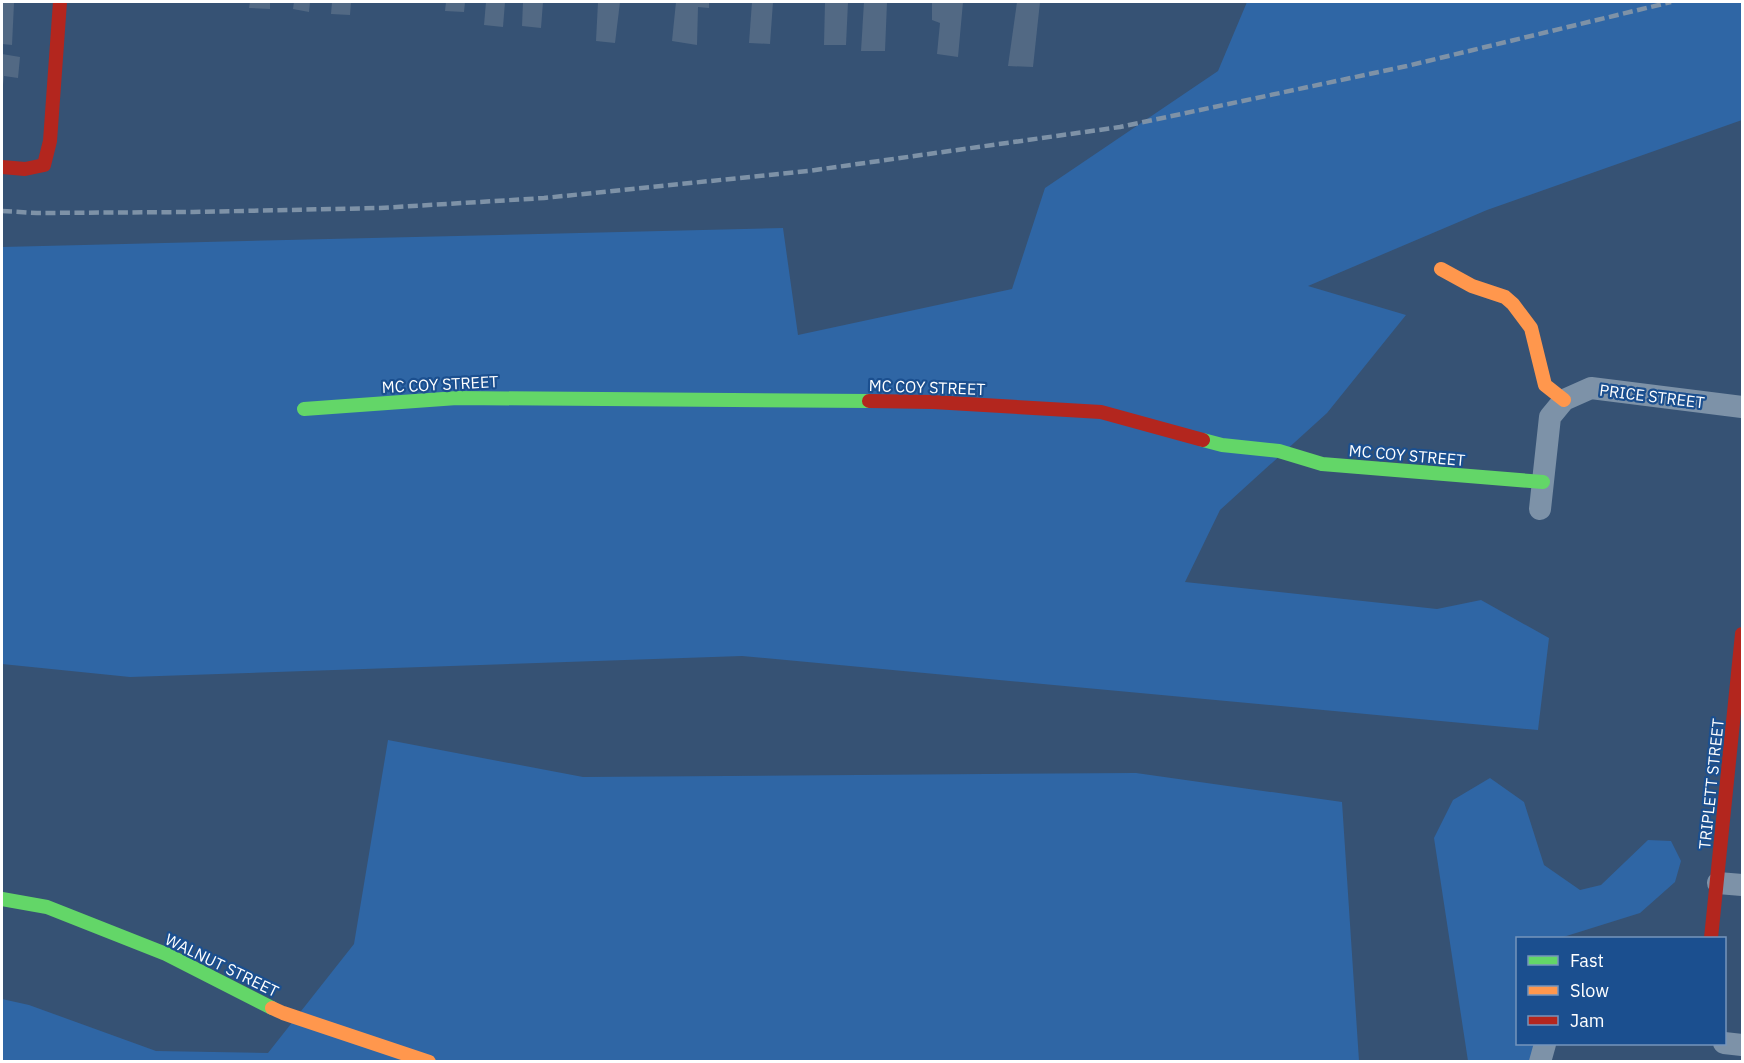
<svg xmlns="http://www.w3.org/2000/svg" width="1744" height="1063" font-family="'IBM Plex Sans',sans-serif">
	<style>
		.green { fill: #2f66a5 }
		.building { fill: #526984 }
		.lines { fill: none; stroke-linecap: round; stroke-linejoin: round }
		.street { stroke: #7d92a8; stroke-width: 22 }
		.fast { stroke: #63d668; stroke-width: 14 }
		.slow { stroke: #ff974d; stroke-width: 14 }
		.jam { stroke: #b3261e; stroke-width: 14 }
		.rail { stroke: #7e92a7; stroke-width: 4.5; stroke-dasharray: 10 4.5; stroke-linecap: butt }
		.labels { text-anchor: middle; dominant-baseline: central; stroke-width: 4.5; stroke-linejoin: round; paint-order: stroke }
		.street-label { font-size: 16px; fill: #fff; stroke: #1b4f8f }
	</style>
	<rect width="100%" height="100%" fill="#365274"/>
	<g class="green">
		<polygon points="1247,2 1742,2 1742,120 1487,210 1308,286 1406,315 1327,413 1220,510 1185,582 1437,609 1481,600 1549,638 1538,730 742,656 130,677 2,664 2,247 783,228 798,335 1012,289 1045,188 1218,71"/>
		<polygon points="388,740 583,777 1136,773 1342,802 1359,1061 2,1062 2,999 29,1005 156,1051 268,1053 354,944"/>
		<polygon points="1490,778 1524,802 1544,865 1580,890 1601,885 1648,840 1671,841 1681,861 1675,882 1640,913 1560,938 1518,938 1518,1044 1535,1044 1533,1061 1468,1061 1434,838 1453,800"/>
	</g>
	<g class="building">
		<polygon points="2,2 14,3 12,45 2,44"/>
		<polygon points="250,2 270,2 270,9 249,8"/>
		<polygon points="294,2 310,2 309,12 293,9"/>
		<polygon points="332,2 351,2 350,15 331,14"/>
		<polygon points="446,2 465,2 464,12 445,11"/>
		<polygon points="486,2 505,2 503,27 484,25"/>
		<polygon points="523,2 543,2 541,28 522,26"/>
		<polygon points="598,2 620,2 615,43 596,41"/>
		<polygon points="676,2 709,2 709,8 698,7 697,45 672,41"/>
		<polygon points="752,2 773,2 770,44 749,43"/>
		<polygon points="825,2 848,2 846,45 824,45"/>
		<polygon points="864,2 887,2 885,51 861,51"/>
		<polygon points="932,2 963,2 958,57 937,54 940,23 932,20"/>
		<polygon points="1017,2 1040,2 1033,67 1008,66"/>
		<polygon points="2,54 20,57 18,78 4,76 3,85"/>
	</g>
	<g class="lines">
		<g class="street">
			<polyline points="1540,509 1550,417 1564,400 1591,388 1742,407"/>
			<polyline points="1718,883 1742,885"/>
			<polyline points="1724,1043 1742,1045"/>
			<polyline points="1540,1062 1545,1044"/>
		</g>
		<g class="fast">
			<polyline points="304,409 457,398 869,401"/>
			<polyline points="1203,440 1222,445 1279,451 1322,464 1543,482"/>
			<polyline points="2,899 47,907 166,954 272,1008"/>
		</g>
		<g class="slow">
			<polyline points="1441,269 1472,286 1505,297 1513,304 1531,328 1545,385 1564,400"/>
			<polyline points="272,1008 283,1013 429,1062"/>
		</g>
		<g class="jam">
			<polyline points="2,167 25,169 44,165 50,141 60,2"/>
			<polyline points="869,401 933,402 1101,412 1203,440"/>
			<polyline points="1711,938 1742,634"/>
		</g>
		<polyline class="rail" points="2,211 37,213 193,212 380,208 544,198 808,171 1120,127 1407,66 1671,2"/>
	</g>
	<g class="labels">
		<g class="street-label">
			<text transform="translate(440 384) rotate(-3)">MC COY STREET</text>
			<text transform="translate(927 387) rotate(2)">MC COY STREET</text>
			<text transform="translate(1652 396) rotate(7)">PRICE STREET</text>
			<text transform="translate(1407 455) rotate(5)">MC COY STREET</text>
			<text transform="translate(1711 784) rotate(-84)">TRIPLETT STREET</text>
			<text transform="translate(222 965) rotate(26)">WALNUT STREET</text>
		</g>
	</g>
	<rect width="1744" height="1063" fill="none" stroke="#ffffff" stroke-width="6"/>
	<rect x="1516" y="937" width="210" height="108" fill="#1b4f8f" stroke="#7695bc" stroke-width="1.5"/>
	<rect x="1528" y="956" width="30" height="9" fill="#63d668" stroke="#7695bc" stroke-width="1.5"/>
	<text x="1570" y="967" font-size="18" fill="#ffffff">Fast</text>
	<rect x="1528" y="986" width="30" height="9" fill="#ff974d" stroke="#7695bc" stroke-width="1.5"/>
	<text x="1570" y="997" font-size="18" fill="#ffffff">Slow</text>
	<rect x="1528" y="1016" width="30" height="9" fill="#b3261e" stroke="#7695bc" stroke-width="1.5"/>
	<text x="1570" y="1027" font-size="18" fill="#ffffff">Jam</text>
</svg>
